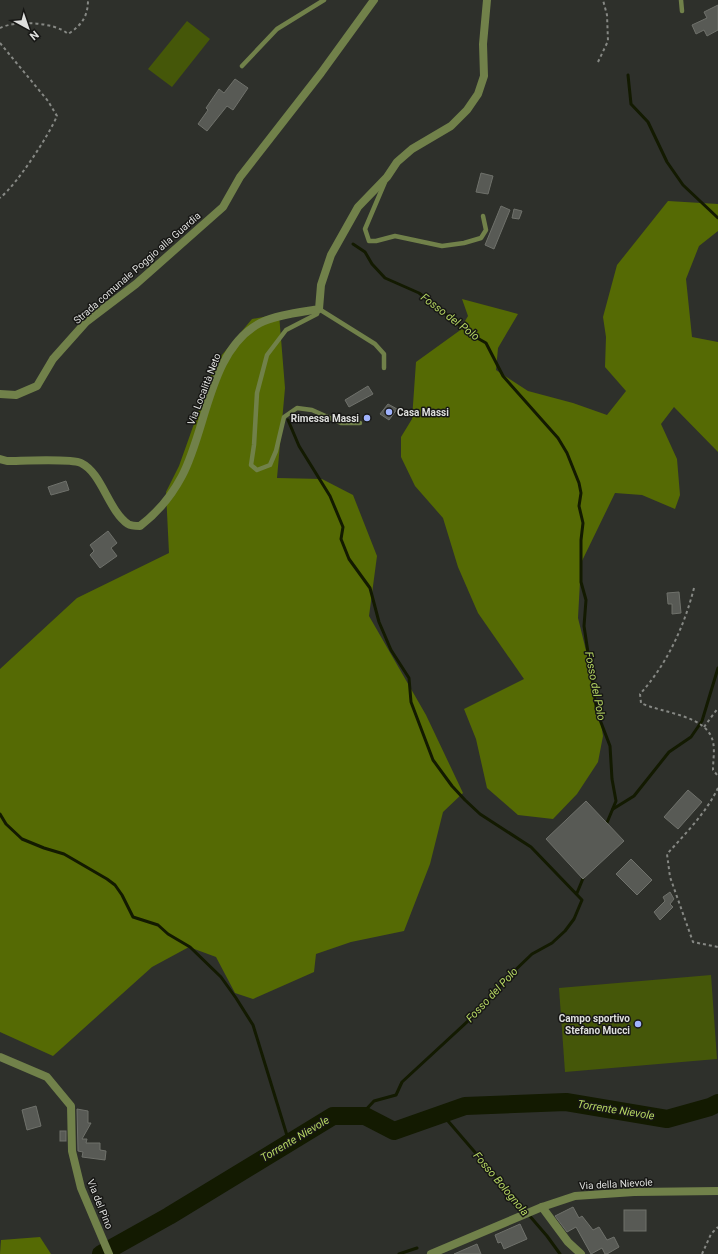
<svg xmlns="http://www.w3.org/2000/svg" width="718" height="1254" font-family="Roboto,sans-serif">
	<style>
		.green { fill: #455709 }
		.forest { fill: #556a04 }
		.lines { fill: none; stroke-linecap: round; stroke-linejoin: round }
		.stream { stroke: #131a01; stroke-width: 3 }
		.river { stroke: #131a01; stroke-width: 18 }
		.building { fill: #585a55; stroke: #6f716b }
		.path { stroke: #868884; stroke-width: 2; stroke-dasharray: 3 3; stroke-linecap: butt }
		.service { stroke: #71814a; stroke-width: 4.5 }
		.minor { stroke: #71814a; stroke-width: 8 }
		.tertiary { stroke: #71814a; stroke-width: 8 }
		.poi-dot { fill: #a0b3fd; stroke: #171715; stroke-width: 1.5 }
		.labels { text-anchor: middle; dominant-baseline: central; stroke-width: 3; stroke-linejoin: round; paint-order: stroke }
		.street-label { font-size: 10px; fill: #dedfdd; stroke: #171715 }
		.poi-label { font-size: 10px; font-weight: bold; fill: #dedfdd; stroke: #171715; text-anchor: end }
		.water-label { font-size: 11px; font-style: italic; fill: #b6d762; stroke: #171715 }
	</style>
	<rect width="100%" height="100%" fill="#2e302b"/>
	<g class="green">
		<polygon points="187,21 210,39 172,87 148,69"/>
		<polygon points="711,975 717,1059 565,1072 559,988"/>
	</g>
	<g class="forest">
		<polygon points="668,201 718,204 718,231 699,246 686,279 692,337 718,342 718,452 674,407 661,424 677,459 680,495 675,509 642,495 615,493 581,563 578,618 595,687 603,736 598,762 577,794 553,819 518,815 487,788 476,739 464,709 524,679 478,613 458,567 443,518 415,486 401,457 401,437 412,419 416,362 459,331 468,316 462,299 518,314 498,348 496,370 528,391 573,403 607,415 626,391 605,367 606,337 603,317 617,265"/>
		<polygon points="279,314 285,388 277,478 322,479 353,495 377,556 369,616 426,715 463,793 443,812 430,864 404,931 351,942 316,954 314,972 253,999 235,993 216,957 189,947 152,967 53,1056 0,1032 0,669 77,598 169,553 166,492 179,466 216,362 252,319"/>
		<polygon points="40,1237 51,1254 0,1254 1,1240"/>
	</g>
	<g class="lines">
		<g class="stream">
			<polyline points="628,75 631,104 648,122 667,162 683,185 718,218"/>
			<polyline points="353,244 365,252 372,264 385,278 419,293 472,335 486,343 503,376 558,438 567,453 579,483 581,493 579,506 583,523 581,540 581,582 586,600 584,626 597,712 610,746 612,779 616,801 606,825"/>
			<polyline points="288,420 299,446 330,496 343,527 341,539 349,559 370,588 379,622 391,650 409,678 411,702 433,760 452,786 465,800 480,814 531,847 582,900 574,919 565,931 552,943 532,954 507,978 481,1009 402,1082 396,1095 374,1101 360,1116"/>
			<polyline points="613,809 634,796 669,752 691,737 702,721 718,668"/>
			<polyline points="0,814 6,824 22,839 44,848 64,854 107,879 115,885 122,895 133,917 158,925 168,934 190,947 221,977 236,998 253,1025 289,1142"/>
			<polyline points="577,893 584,876"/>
			<polyline points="442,1114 547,1236 560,1254"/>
			<polyline points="399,1254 417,1248"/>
		</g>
		<polyline class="river" points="101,1254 169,1216 333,1116 365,1116 394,1131 465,1106 566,1102 667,1119 710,1107 718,1103"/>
	</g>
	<g class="building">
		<polygon points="718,5 718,30 707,36 704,30 696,34 692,25 707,18 704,12"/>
		<polygon points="235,79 248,88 233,110 227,106 207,131 198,124 208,110 206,108 219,89 224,93"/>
		<polygon points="481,173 493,176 488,194 476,192"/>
		<polygon points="501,206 510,210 494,249 485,245"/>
		<polygon points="514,209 522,211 519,219 512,218"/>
		<polygon points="368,386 373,394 349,407 345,400"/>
		<polygon points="388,404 397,409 389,420 380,414"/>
		<polygon points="66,481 69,490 51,495 48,487"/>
		<polygon points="108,531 117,543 111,548 117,556 100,568 90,555 94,551 90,545"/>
		<polygon points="679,592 681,613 672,614 672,604 668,604 667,593"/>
		<polygon points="688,790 702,802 678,829 664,817"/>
		<polygon points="586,801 624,841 583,879 546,839"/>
		<polygon points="631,859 652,880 637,895 616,874"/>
		<polygon points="670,892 674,899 670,904 673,907 660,920 654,912 665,901 663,897"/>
		<polygon points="36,1106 41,1126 27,1130 22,1110"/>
		<polygon points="77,1109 88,1111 88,1123 91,1123 82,1139 87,1139 86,1143 100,1143 100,1150 106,1151 105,1160 82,1157 83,1152 78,1151"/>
		<rect x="60" y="1131" width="6" height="10"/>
		<polygon points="573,1207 579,1218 582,1216 593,1230 599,1227 607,1240 614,1237 619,1247 607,1254 605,1254 602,1248 591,1254 576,1227 567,1232 555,1216"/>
		<rect x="624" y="1210" width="22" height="21"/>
		<polygon points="520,1224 527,1239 504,1249 501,1242 498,1243 495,1235"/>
		<polygon points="477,1244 481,1254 454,1254"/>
	</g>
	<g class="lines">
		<g class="path">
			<path d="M0,28C16,20 55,22 68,34C82,25 88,16 88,0"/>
			<path d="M0,43L48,101L57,116C48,137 17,184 0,198"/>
			<polyline points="598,62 608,41 607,15 603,0"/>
			<path d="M694,588C684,627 667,664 640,694L641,703C661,713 708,715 713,742C715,750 713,761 713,770L718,776"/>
			<polyline points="704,727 718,708"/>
			<path d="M718,788C706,813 685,834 667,854L670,877L693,942L718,947"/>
			<polyline points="702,1254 711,1234 718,1227"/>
		</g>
		<g class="service">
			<polyline points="681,0 682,11"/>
			<polyline points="242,66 277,29 324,0"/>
			<polyline points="385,182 365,229 369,241 376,241 395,236 442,246 464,243 481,238 486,230 483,216"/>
			<polyline points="360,423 341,423 312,410 297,408 284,417 276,451 270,465 257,470 251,465 254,445 257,393 267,355 286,330 317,314 319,309 375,344 384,354 384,368"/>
		</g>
		<g class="minor">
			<polyline points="0,394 16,395 37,386 53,359 86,322 136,284 223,207 240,177 321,73 374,0"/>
			<path d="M0,459L7,461C21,461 71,458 81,463C102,473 108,510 128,524C131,526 136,526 140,526C157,513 172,495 182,476C207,429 209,350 260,323C275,315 302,312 319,309L321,285L331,255L358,207L387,177L397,162L412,149L451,126L467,110L478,94L484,76L483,44L487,0"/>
			<polyline points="0,1057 47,1077 71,1106 72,1151 81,1188 109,1254"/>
			<polyline points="542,1207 568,1242 581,1254"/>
		</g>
		<polyline class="tertiary" points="431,1254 542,1207 575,1196 634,1192 718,1191"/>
	</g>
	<g class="poi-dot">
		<circle cx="389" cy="412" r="4"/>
		<circle cx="367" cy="418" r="4"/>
		<circle cx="638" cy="1024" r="4"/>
	</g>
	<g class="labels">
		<g class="street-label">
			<text transform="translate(137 268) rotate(-41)">Strada comunale Poggio alla Guardia</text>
			<text transform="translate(204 389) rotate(-69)">Via Località Neto</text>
			<text transform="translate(616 1184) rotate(-3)">Via della Nievole</text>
			<text transform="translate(100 1204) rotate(68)">Via del Pino</text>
		</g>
		<g class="poi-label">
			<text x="397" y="412" text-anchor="start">Casa Massi</text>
			<text x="359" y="418">Rimessa Massi</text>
			<text x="630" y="1018">Campo sportivo<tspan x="630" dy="12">Stefano Mucci</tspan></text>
		</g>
		<g class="water-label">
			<text transform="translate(450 317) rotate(37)">Fosso del Polo</text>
			<text transform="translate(595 686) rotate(79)">Fosso del Polo</text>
			<text transform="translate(492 995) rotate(-47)">Fosso del Polo</text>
			<text transform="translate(616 1110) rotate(9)">Torrente Nievole</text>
			<text transform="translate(295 1139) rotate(-31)">Torrente Nievole</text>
			<text transform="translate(501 1184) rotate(50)">Fosso Bolognola</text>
		</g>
	</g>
	<g transform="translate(28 28) rotate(140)" stroke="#171715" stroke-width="3" paint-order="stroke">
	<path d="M0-3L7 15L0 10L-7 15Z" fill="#dedfdd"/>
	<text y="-6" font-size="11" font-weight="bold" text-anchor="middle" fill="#dedfdd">N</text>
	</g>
</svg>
